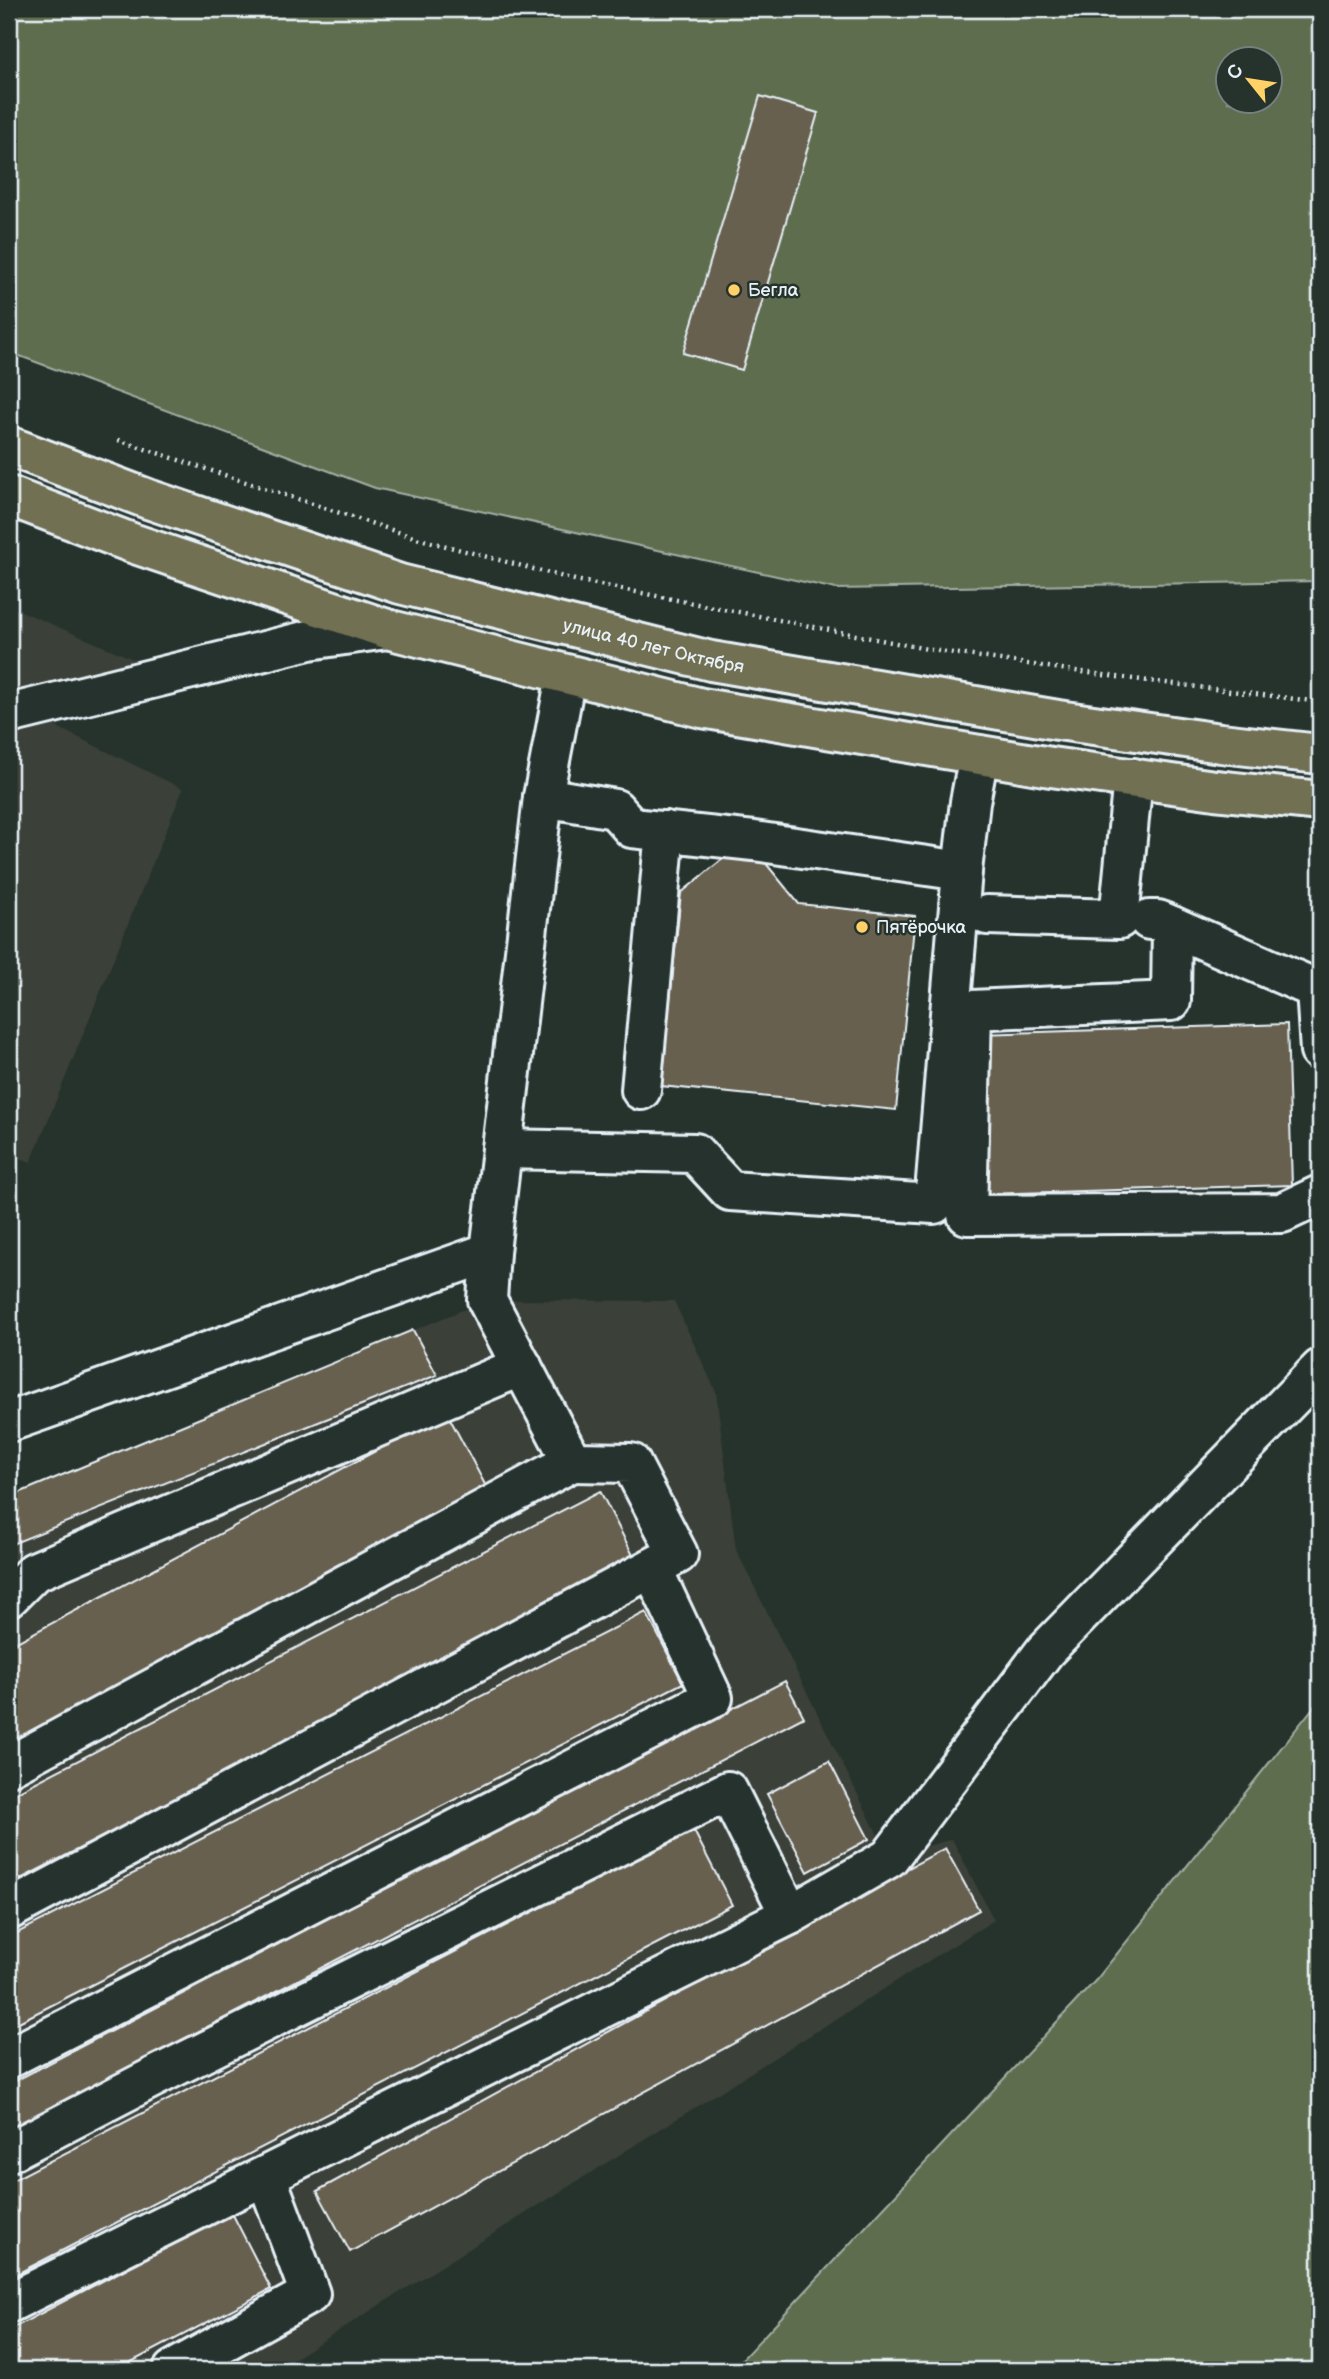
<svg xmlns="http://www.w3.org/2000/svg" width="1329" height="2379" font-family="'Balsamiq Sans',sans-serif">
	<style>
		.built { fill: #3a4038 }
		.green { fill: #5f6d4f; stroke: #a4afa4; stroke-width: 2; fill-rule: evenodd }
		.building { fill: #686050; stroke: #e8f1f8; stroke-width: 2 }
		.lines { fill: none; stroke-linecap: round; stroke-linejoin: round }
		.minor-casing { stroke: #e8f1f8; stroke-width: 44 }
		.major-casing { stroke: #e8f1f8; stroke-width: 44 }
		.path { stroke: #e8f1f8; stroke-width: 4.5; stroke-dasharray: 2 5; stroke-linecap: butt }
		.minor { stroke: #26332d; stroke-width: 38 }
		.major { stroke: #716f52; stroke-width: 38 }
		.poi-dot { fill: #ffd166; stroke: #26332d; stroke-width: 2.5 }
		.labels { text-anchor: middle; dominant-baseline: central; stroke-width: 5; stroke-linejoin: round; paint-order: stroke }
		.poi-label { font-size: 18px; fill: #e8f1f8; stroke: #26332d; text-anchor: start }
		.street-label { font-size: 18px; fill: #e8f1f8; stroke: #26332d }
	</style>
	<rect width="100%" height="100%" fill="#26332d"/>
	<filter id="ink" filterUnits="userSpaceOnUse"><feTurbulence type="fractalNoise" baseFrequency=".0143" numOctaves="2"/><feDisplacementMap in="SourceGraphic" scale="14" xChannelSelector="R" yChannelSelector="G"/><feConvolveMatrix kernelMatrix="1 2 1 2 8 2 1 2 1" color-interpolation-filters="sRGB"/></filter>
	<g filter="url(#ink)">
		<g class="built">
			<polygon points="9,606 192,684 55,726 183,789 31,1162 9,1154"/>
			<polygon points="487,1300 674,1301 716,1392 736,1550 889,1857 952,1839 994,1920 276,2370 9,2370 9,1497"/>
		</g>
		<g class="green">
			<path d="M9,9H1320V581L836,589L375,488L9,352ZM1228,60H1270V102H1228Z"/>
			<polygon points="1320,1699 1320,2370 732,2370 1096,1980"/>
		</g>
		<g class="building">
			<polygon points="760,96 818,113 742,370 683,353"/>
			<polygon points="725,857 764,861 799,904 915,916 896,1110 661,1086 681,893"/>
			<polygon points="1287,1024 1292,1185 985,1194 980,1034"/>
			<polygon points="413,1330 437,1375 14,1543 9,1549 9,1497"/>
			<polygon points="447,1413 489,1492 9,1748 9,1646"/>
			<polygon points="600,1491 636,1561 9,1885 9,1796"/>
			<polygon points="646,1612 683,1683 9,2027 9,1937"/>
			<polygon points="785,1681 804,1717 9,2130 9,2084"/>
			<polygon points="829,1761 869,1839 808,1872 767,1794"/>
			<polygon points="693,1829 732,1905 9,2278 9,2182"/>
			<polygon points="945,1848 979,1910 350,2252 317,2191"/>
			<polygon points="232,2213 271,2289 116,2370 9,2370 9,2330"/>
		</g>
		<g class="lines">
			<g class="minor-casing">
				<g id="minor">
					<polyline points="9,714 309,640 387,629"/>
					<polyline points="962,871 970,802 979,755"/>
					<polyline points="987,915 1119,919 1133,778"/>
					<polyline points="1149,920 1158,920 1316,989 1320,1051"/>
					<polyline points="1172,926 1171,1001 972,1010 967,1215 1282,1213 1320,1195"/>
					<polyline points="641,1090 665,831"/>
					<polyline points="502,1149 695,1153 730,1191 934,1204 962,871 754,841 632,828 615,809 543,797"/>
					<polyline points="9,1422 490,1252"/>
					<polyline points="9,1597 34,1572 522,1366"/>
					<polyline points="9,1766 572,1462"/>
					<polyline points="9,1910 678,1554 631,1463 572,1462 487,1300 490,1252 543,797 566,676"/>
					<polyline points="9,2058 713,1698 652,1568"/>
					<polyline points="9,2152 154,2077 728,1791 790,1915"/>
					<polyline points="9,2303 790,1915 889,1858 1045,1651 1320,1369"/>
					<polyline points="173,2370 310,2294 266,2176"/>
				</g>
			</g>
			<g class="major-casing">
				<g id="major">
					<path id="s1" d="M9,446L148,499L400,584L711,661L1058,720L1221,743L1320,754"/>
					<polyline points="9,496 132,543 387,629 702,708 1051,767 1215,790 1320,801"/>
				</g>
			</g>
			<g class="path">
				<polyline points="9,400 21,405"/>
				<polyline points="118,440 416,538 575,580 932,650 1117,677 1320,702"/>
			</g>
			<use href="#minor" class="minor"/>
			<use href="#major" class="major"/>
		</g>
	</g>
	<g class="poi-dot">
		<circle cx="734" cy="290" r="7"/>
		<circle cx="862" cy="927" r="7"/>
	</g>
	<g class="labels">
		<g class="poi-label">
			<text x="748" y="290">Бегла</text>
			<text x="876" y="927">Пятёрочка</text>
		</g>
		<g class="street-label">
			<text stroke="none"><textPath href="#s1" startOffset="676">улица 40 лет Октября</textPath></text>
		</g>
	</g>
	<rect width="1329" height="2379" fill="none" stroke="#26332d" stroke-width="35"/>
	<rect x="18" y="18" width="1294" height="2344" fill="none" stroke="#e8f1f8" stroke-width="2.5" filter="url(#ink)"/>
	<g transform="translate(1249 80) rotate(300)"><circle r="33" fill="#26332d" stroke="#747f7e" stroke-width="2"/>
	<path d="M0-5L12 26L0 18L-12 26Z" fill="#ffd166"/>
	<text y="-10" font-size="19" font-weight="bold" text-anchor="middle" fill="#e8f1f8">С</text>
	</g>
</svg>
